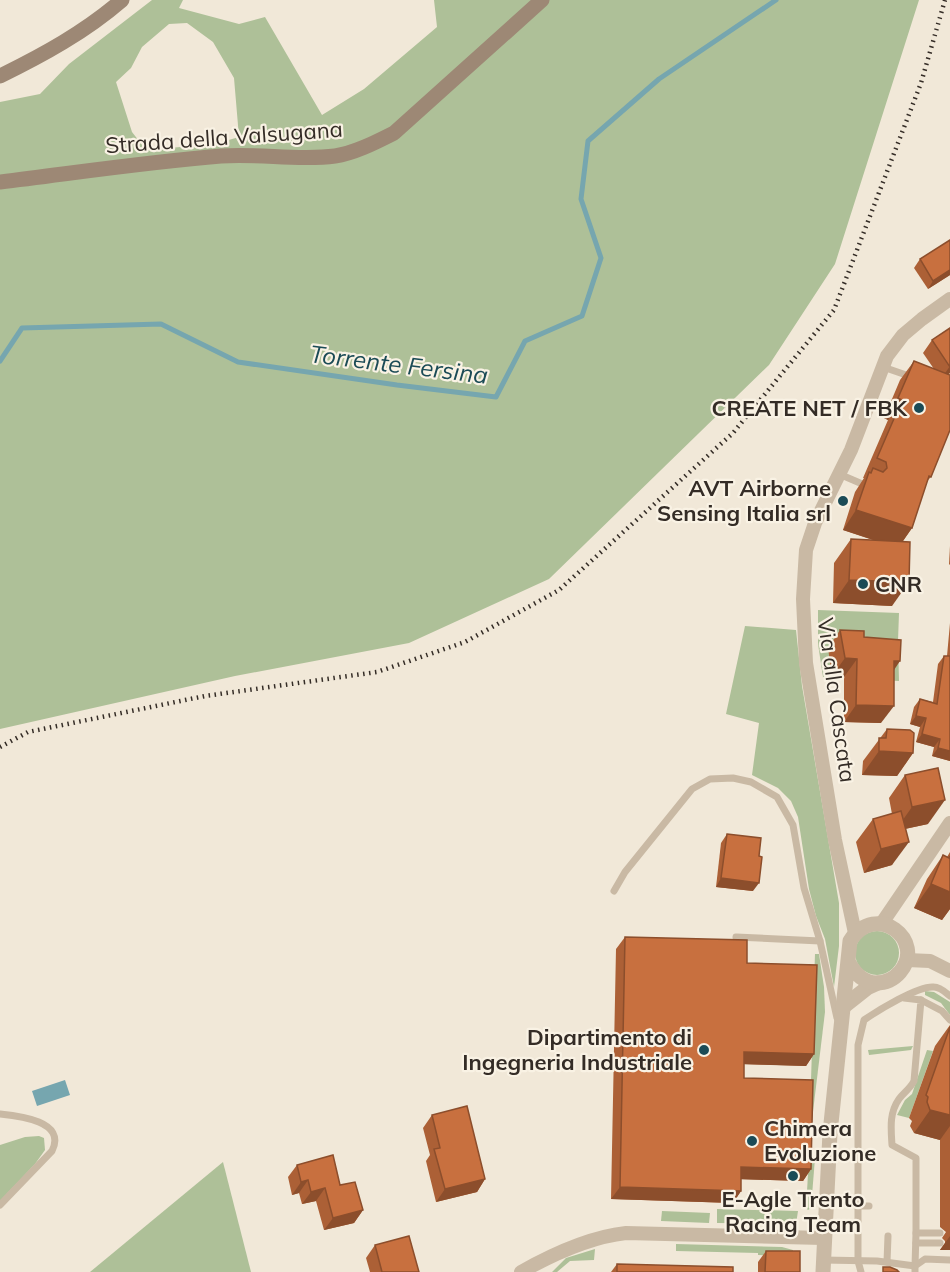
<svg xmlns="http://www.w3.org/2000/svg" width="950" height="1272" font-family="Mulish,sans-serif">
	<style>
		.green { fill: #aec098; fill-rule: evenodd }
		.water { fill: #76a6af }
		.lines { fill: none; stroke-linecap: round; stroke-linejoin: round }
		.stream { stroke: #76a6af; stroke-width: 5 }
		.service { stroke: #c9b9a4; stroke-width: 7 }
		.minor { stroke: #c9b9a4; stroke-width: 14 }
		.tertiary { stroke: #c9b9a4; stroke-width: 15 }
		.secondary { stroke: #9d8875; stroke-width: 15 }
		.rail { stroke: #342c26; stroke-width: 4.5; stroke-dasharray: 1.5 4.5; stroke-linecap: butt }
		.wall { fill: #ac6036 }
		.shaded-wall { fill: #8c4e2c }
		.building { fill: #c8703f; stroke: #8c4e2c; stroke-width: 1.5 }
		.poi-dot { fill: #1b4b56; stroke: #f9f2e4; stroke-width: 2 }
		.labels { text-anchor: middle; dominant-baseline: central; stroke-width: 4.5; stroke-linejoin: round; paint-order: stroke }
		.street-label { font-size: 22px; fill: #342c26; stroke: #f9f2e4 }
		.poi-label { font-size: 22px; font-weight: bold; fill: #342c26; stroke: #f9f2e4; text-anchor: end }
		.water-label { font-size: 24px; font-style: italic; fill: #1b4b56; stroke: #f9f2e4 }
	</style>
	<rect width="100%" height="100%" fill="#f1e8d8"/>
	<g class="green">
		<path d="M152,0H183L179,8L239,24L265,17L322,115L364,89L437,27L434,0H919L835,264L769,365L549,579L409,643L235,676L0,729V102L40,94L69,64ZM187,23L213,42L234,78L239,137L215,144L146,150L132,132L116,82L131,68L142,47L169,24Z"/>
		<polygon points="818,610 899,613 898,641 899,681 823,677 818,644"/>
		<polygon points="745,626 796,630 802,686 839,903 839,946 834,987 825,939 816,916 809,889 798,817 791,801 778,788 752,775 759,723 726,714"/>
		<circle cx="877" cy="953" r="22"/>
		<polygon points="815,954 819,954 824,987 825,1012 812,1120 810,1112"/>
		<polygon points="925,991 934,992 950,1002 950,1015 941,1003 925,995"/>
		<polygon points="913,1046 911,1050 869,1055 868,1050"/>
		<polygon points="927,1050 933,1051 909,1118 897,1115 905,1100 912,1094"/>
		<polygon points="39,1136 44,1138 45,1150 35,1164 0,1201 0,1145 25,1137"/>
		<polygon points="812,1155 815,1158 811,1208 808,1210 806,1208 809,1157"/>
		<polygon points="223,1162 251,1272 90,1272"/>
		<polygon points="717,1209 798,1211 796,1224 717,1223"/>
		<polygon points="662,1211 710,1213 709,1223 661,1221"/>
		<polygon points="676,1244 782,1247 793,1250 793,1257 758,1255 758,1253 676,1251"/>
		<polygon points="595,1249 594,1260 570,1261 557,1272 552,1272 566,1258"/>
	</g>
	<polygon class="water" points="65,1080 70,1095 37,1106 32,1091"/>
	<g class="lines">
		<polyline class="stream" points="0,361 22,328 161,324 238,362 397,385 496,397 525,341 582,316 601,258 581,199 588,141 659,79 776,0"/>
		<g class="service">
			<polyline points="883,367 912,377"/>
			<polyline points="839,474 867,486"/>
			<polyline points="614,891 625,872 692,789 710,779 733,778 751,782 777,797 793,825 804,888 820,941 837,1018"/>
			<polyline points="736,937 820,941"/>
			<path d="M904,998L921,1000L914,1081C910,1089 904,1092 899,1099C889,1113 891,1129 892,1145L916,1158V1233"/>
			<polyline points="921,1000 942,1011 950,1020"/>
			<path d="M0,1114C19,1116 67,1121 52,1151L0,1205"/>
			<polyline points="858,1206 869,1206"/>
			<polyline points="916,1243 940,1243"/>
			<polyline points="823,1260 877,1261 915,1266 916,1233 940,1233"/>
			<polyline points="887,1262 888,1236"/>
			<path d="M861,1272L858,1261V1045L864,1020C877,1011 919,985 934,987C940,987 945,992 950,996"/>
			<polyline points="915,1272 915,1266 925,1259 950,1260"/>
		</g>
		<g class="minor">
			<polyline points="882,923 950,823"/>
			<polyline points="855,933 835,840 806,663 803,599 806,550 815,523 851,450 887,356 903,335 922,319 950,299"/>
			<polyline points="907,960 930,961 950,971"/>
			<path d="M521,1272C553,1254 589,1237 626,1233L823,1238"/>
		</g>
		<g class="tertiary">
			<polyline points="843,1007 867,988 878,983"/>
			<path d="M823,1272L830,1133L850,941C876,900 927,941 900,972C894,979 885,983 876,983C862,982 854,973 848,961"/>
		</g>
		<g class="secondary">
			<path d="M0,76C43,55 85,32 122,0"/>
			<path d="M0,182C74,173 147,162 221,156C259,153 298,161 335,156C355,153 376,142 394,133L542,0"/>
		</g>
		<polyline class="rail" points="0,747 28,732 205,696 377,672 465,642 559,590 733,433 834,310 921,83 945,0"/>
	</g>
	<g class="wall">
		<polygon points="920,259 950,275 928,289 914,268"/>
		<polygon points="950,328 950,373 948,374 931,477 927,481 912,528 903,541 892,606 833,603 834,563 851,539 873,540 843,530 855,492 864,478 863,478 888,420 884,418 900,380 914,361 934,369 923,353 932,340"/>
		<polygon points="950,546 950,565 949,564"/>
		<polygon points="950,623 950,761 932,756 934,747 916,742 920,727 910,724 914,707 920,699 933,702 938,664 944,656 947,656"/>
		<polygon points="840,630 864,637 881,723 844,722 844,677 832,676 828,648"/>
		<polygon points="887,729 913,753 897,776 862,775 863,761"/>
		<polygon points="905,775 928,824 905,829 892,865 864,873 856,842 873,819 892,814 889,798"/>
		<polygon points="727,834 753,891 716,887 721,843"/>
		<polygon points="950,852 950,909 942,920 914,908 927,879 943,855 947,857"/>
		<polygon points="625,937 814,1054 806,1066 744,1064 744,1078 811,1169 803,1181 741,1179 741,1191 733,1203 611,1199 616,949"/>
		<polygon points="950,1025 950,1250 940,1250 945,1243 945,1241 942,1238 946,1232 940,1227 940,1140 914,1133 910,1126 912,1121 909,1118 935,1046"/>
		<polygon points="432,1115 485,1179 477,1192 436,1202 426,1161 430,1155 423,1128"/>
		<polygon points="297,1165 340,1185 363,1210 354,1223 324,1230 316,1201 302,1204 299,1193 292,1195 288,1177"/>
		<polygon points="375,1245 419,1272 370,1272 366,1258"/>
		<polygon points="766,1251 800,1272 758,1272 758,1262"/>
		<polygon points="617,1264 733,1272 611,1272"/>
	</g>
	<g class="shaded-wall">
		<polygon points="950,270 950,275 928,289 933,281"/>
		<polygon points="950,366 950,373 941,379"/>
		<polygon points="898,398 902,400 888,420 884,418"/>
		<polygon points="856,510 912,528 898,548 843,530"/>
		<polygon points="849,580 909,582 892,606 833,603"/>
		<polygon points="845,658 857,659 844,677 832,676"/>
		<polygon points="894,661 900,661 888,679"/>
		<polygon points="856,705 894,706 881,723 844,722"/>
		<polygon points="916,716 926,718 920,727 910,724"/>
		<polygon points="922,734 940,739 934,747 916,742"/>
		<polygon points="938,748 950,751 950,761 932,756"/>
		<polygon points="879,751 913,753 897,776 862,775"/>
		<polygon points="945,800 928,824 895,831 912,807"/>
		<polygon points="909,842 892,865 864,873 881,849"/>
		<polygon points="721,878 759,883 753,891 716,887"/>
		<polygon points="931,884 950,892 950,909 942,920 914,908"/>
		<polygon points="744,1052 814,1054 806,1066 736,1064"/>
		<polygon points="930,1110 950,1115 950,1126 940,1140 914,1133"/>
		<polygon points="741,1167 811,1169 803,1181 733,1179"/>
		<polygon points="485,1179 477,1192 436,1202 445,1189"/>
		<polygon points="308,1180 299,1193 292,1195 301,1182"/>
		<polygon points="620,1187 741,1191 733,1203 611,1199"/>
		<polygon points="325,1188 316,1201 302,1204 311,1192"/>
		<polygon points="363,1210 354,1223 324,1230 333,1218"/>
		<polygon points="950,1236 950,1250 940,1250"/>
	</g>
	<g class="building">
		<polygon points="950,240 950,270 933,281 920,259"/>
		<polygon points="950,328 950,367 932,340"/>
		<polygon points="914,361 950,375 950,430 931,477 929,476 912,528 856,510 869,472 871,473 873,468 883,472 887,468 886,462 877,458 902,400 898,398"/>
		<polygon points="851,539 910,542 909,582 849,580"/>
		<polygon points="840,630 864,631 864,637 901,640 900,661 894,661 894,706 856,705 857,659 845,658"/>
		<polygon points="944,656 950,656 950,751 938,748 940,739 922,734 926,718 916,716 920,699 937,704"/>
		<polygon points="887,729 910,730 914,733 913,753 879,751 879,738 886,738"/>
		<polygon points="938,768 945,800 912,807 905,775"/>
		<polygon points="901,811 909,842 881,849 873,819"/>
		<polygon points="727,834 761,838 759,856 762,857 759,883 721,878"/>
		<polygon points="943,855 949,858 950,856 950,892 931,884"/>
		<polygon points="625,937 747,940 747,963 817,965 814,1054 744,1052 744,1078 813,1080 811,1169 741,1167 741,1191 620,1187"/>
		<polygon points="950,1027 950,1115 930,1110 927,1102 928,1097 926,1095"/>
		<polygon points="467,1106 485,1179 445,1189 434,1149 440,1148 432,1115"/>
		<polygon points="333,1155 340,1185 355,1182 363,1210 333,1218 325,1188 311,1192 308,1180 301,1182 297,1165"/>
		<polygon points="409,1236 419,1272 382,1272 375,1245"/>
		<polygon points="766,1251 800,1251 800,1272 765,1272"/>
		<polygon points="617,1264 733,1267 733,1272 617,1272"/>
		<polygon points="883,1267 890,1267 897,1270 899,1272 883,1272"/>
	</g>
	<g class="poi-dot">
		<circle cx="919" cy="408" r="6"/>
		<circle cx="843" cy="501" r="6"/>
		<circle cx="863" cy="584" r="6"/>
		<circle cx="704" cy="1050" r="6"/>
		<circle cx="752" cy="1141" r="6"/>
		<circle cx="793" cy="1176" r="6"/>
	</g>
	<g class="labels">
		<g class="street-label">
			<text transform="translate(224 137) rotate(-4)">Strada della Valsugana</text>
			<text transform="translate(837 700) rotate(82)">Via alla Cascata</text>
		</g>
		<g class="poi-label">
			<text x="907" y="408">CREATE NET / FBK</text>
			<text x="831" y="488">AVT Airborne<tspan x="831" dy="25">Sensing Italia srl</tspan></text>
			<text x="875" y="584" text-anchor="start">CNR</text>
			<text x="692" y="1037">Dipartimento di<tspan x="692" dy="25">Ingegneria Industriale</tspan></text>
			<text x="764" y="1128" text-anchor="start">Chimera<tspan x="764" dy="25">Evoluzione</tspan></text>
			<text x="793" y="1199" text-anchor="middle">E-Agle Trento<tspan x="793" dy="25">Racing Team</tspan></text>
		</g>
		<g class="water-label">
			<text transform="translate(399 364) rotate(7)">Torrente Fersina</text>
		</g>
	</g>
</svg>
